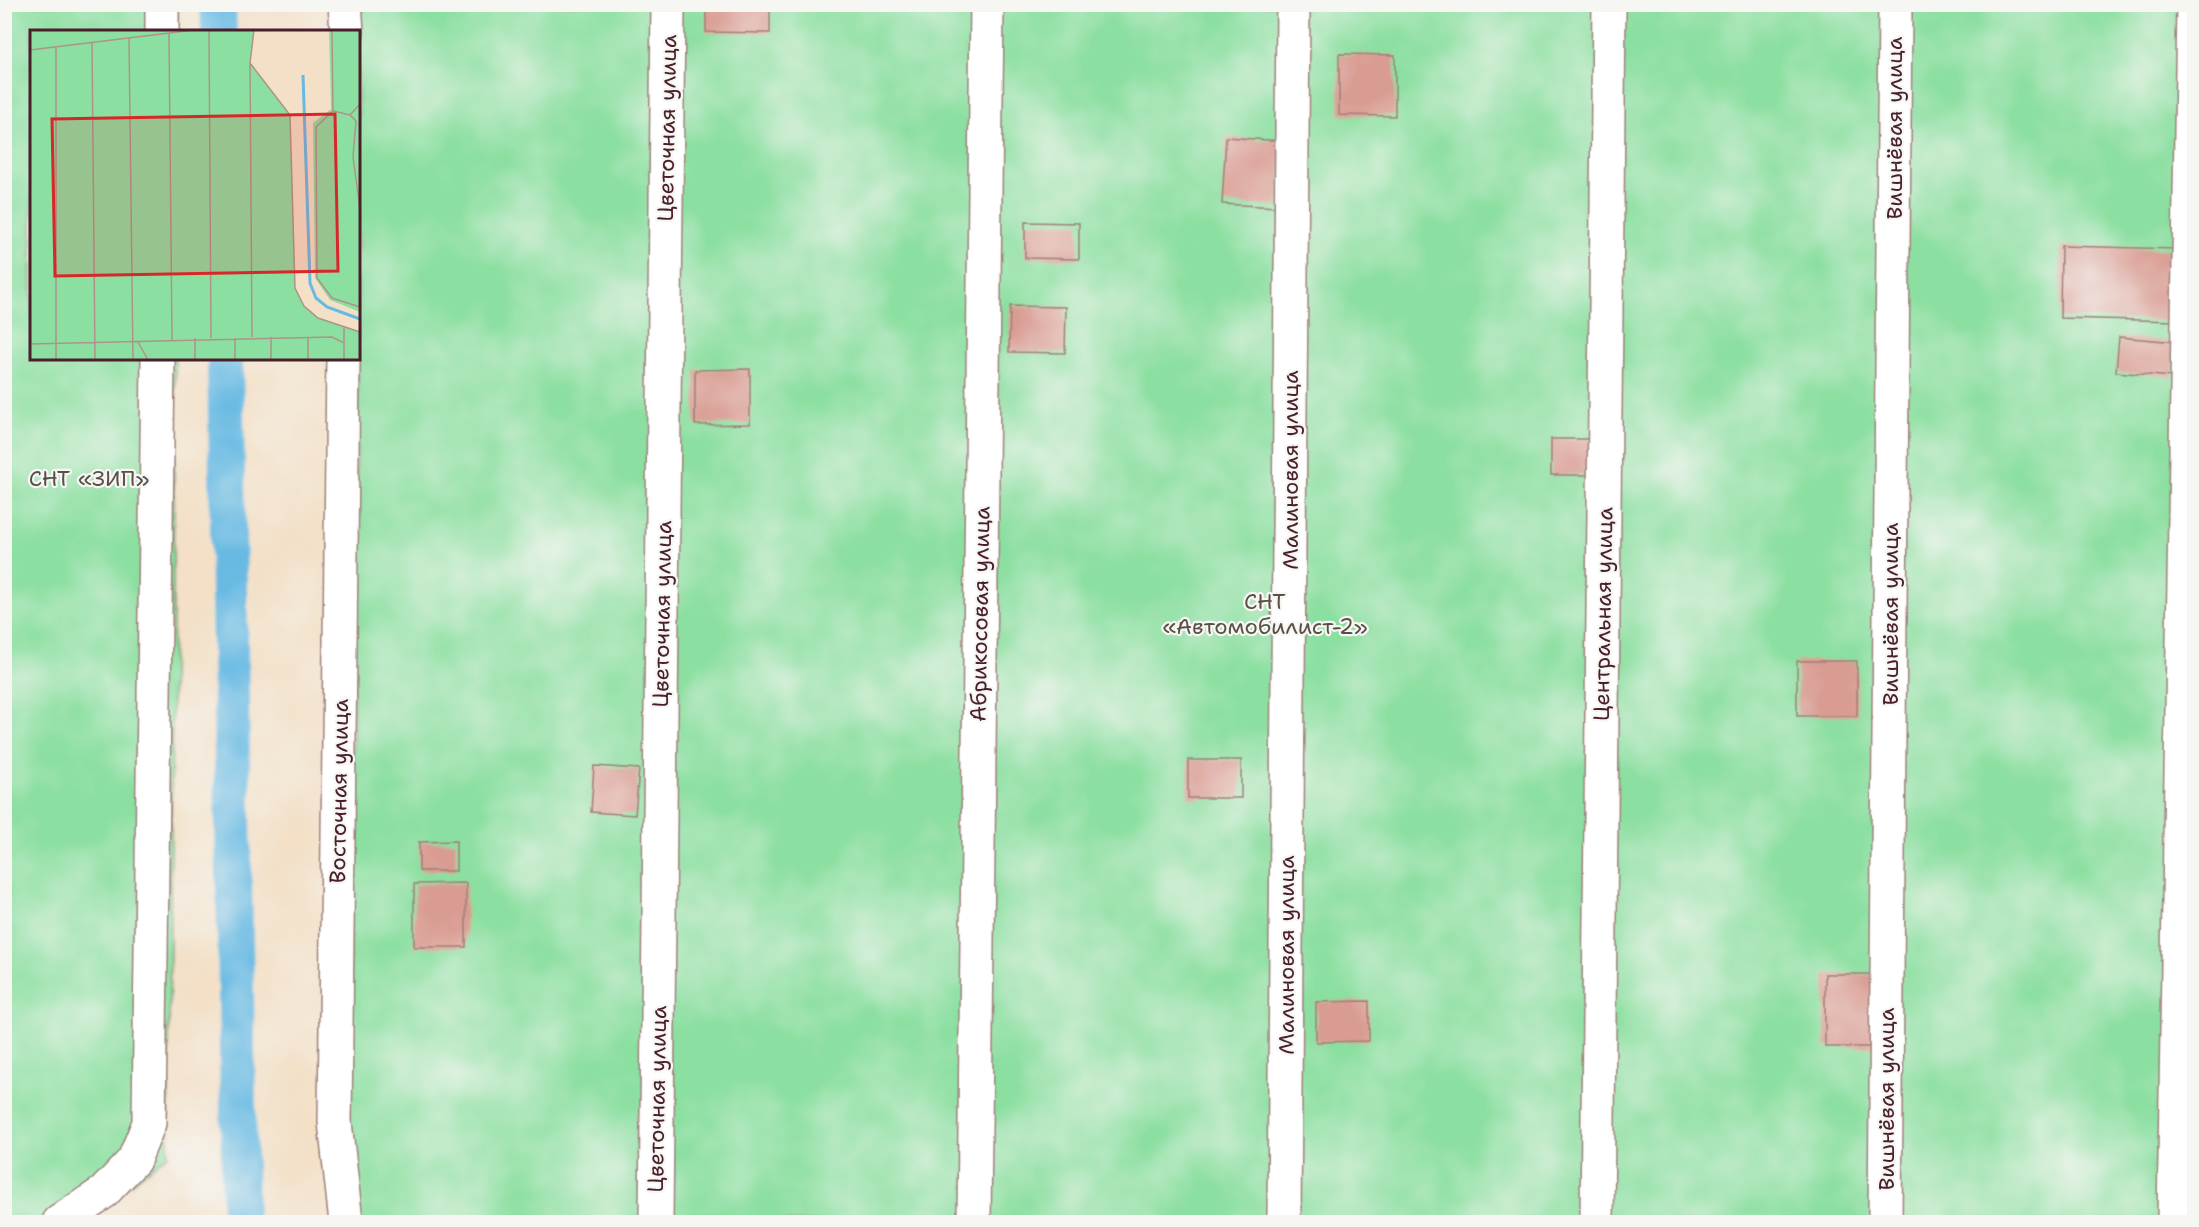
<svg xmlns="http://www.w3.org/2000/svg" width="2199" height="1227" font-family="'Shantell Sans',sans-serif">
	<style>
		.green { fill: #8bdfa0; stroke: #6a7f66; stroke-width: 1.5 }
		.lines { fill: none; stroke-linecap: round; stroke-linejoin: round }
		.canal { stroke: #67bae3; stroke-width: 36 }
		.building { fill: #d99c93 }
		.minor-casing { stroke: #9e8079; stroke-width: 36 }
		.minor { stroke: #fff; stroke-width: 33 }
		.labels { text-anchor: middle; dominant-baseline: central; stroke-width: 4.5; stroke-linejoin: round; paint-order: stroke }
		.street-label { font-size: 22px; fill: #4a1f2b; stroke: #f6f6f2 }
		.park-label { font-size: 22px; fill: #5a4f48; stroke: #f6f6f2 }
		.inset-river { fill: none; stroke: #67bae3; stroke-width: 3 }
		.inset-road { fill: none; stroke: #af9389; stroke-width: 1.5 }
		.view { fill: #d62828; fill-opacity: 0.15; stroke: #d62828; stroke-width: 3 }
		.inset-edge { fill: none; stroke: #4a1f2b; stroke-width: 3 }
	</style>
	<rect width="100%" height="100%" fill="#f6f6f2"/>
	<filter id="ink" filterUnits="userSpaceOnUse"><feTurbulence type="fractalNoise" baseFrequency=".0167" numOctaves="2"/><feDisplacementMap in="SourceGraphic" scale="12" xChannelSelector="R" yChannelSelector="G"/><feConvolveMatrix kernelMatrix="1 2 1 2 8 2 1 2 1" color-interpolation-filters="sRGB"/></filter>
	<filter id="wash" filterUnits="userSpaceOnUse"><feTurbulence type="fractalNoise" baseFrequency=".008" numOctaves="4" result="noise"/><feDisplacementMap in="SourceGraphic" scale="24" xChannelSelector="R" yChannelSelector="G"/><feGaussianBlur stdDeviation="1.35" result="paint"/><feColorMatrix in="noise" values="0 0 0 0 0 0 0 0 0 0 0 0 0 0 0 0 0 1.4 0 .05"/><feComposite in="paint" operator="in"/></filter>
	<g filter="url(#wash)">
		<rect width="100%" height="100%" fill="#f3e0c7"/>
		<g class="green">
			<polygon points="5,5 178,5 178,31 32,32 32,358 175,359 168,1155 81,1222 5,1222"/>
			<polygon points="345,5 2194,5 2194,1222 346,1222 358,358 358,32"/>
		</g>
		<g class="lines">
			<g class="canal">
				<polyline points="218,4 219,32"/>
				<polyline points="225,358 240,1222"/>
			</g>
		</g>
		<g id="blocks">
			<g class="building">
				<polygon points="706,4 770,4 770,33 706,32"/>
				<polygon points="1339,54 1395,55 1395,116 1339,115"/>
				<polygon points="1226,137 1283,141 1279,207 1222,204"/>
				<polygon points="1025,222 1079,223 1079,259 1025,258"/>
				<polygon points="2061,246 2178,249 2177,321 2060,318"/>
				<polygon points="1010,306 1066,307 1065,353 1009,352"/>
				<polygon points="2119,337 2176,342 2173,377 2116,372"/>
				<polygon points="750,369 750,424 695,425 695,370"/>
				<polygon points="1551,439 1594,439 1595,475 1551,475"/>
				<rect x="1797" y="661" width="60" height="55"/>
				<rect x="1188" y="760" width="53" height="38"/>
				<polygon points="594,766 639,769 635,815 591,812"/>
				<polygon points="456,841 456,871 419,871 419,842"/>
				<polygon points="466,883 466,947 414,947 414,884"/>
				<polygon points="1825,974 1877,974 1876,1047 1825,1047"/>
				<polygon points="1369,1001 1369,1041 1316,1042 1316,1002"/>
			</g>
		</g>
	</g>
	<g filter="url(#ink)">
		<use href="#blocks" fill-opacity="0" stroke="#9e8079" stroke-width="1.5"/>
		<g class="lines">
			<g class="minor-casing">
				<g id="minor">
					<polyline points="345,4 347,32"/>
					<polyline points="162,32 162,4"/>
					<polyline points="343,358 335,1122 346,1222"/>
					<polyline points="59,1222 104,1192 134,1160 149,1123 158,358"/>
					<polyline points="656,1222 668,4"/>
					<polyline points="974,1222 987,4"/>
					<polyline points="1284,1222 1293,4"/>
					<polyline points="1597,1222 1609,4"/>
					<polyline points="1885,1222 1895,4"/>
					<polyline points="2174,1222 2193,4"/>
				</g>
			</g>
			<use href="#minor" class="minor"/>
		</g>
	</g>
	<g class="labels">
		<g class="street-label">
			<text transform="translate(667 128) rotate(-89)">Цветочная улица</text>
			<text transform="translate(1894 128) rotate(-90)">Вишнёвая улица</text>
			<text transform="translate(1290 470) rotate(-90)">Малиновая улица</text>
			<text transform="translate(662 614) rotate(-89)">Цветочная улица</text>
			<text transform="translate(980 614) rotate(-89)">Абрикосовая улица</text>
			<text transform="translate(1603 614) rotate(-89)">Центральная улица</text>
			<text transform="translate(1890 614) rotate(-90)">Вишнёвая улица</text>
			<text transform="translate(339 791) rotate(-89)">Восточная улица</text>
			<text transform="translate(1286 955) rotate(-90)">Малиновая улица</text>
			<text transform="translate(657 1099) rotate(-89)">Цветочная улица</text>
			<text transform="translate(1886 1099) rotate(-90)">Вишнёвая улица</text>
		</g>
		<g class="park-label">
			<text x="89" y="478">СНТ «ЗИП»</text>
			<text x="1265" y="601">СНТ<tspan x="1265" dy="25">«Автомобилист-2»</tspan></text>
		</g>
	</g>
	<g transform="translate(30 30)">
		<rect width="330" height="330" fill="#f3e0c7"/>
		<path d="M0,0H224L220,33L260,85L265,258L274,276L288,288L330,302V330H0ZM299,0H330V282L300,270L285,248L283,93L301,79Z" fill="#8bdfa0"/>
		<path class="inset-river" d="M273,45L280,253L286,268L297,277L330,289"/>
		<path class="inset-road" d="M179,0L181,308M302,0L303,81L286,97L287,248L302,268L330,277M139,4L142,310M99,8L103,330M62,13L65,330M26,17V330M0,20L164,0M220,33L260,85L265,258L274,276L288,288L330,302M303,81L320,85L330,74M320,85L326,91L323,127L330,178M222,307L220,33L224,0M241,307V330M278,307V330M108,312L118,330M0,314L302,307L314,313M165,330V308M205,330V308M314,330V297"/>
		<path class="view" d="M305,84L308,241L25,246L22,89Z"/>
		<rect width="330" height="330" class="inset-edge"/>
	</g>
	<rect width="2199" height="1227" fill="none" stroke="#f6f6f2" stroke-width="24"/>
</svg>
